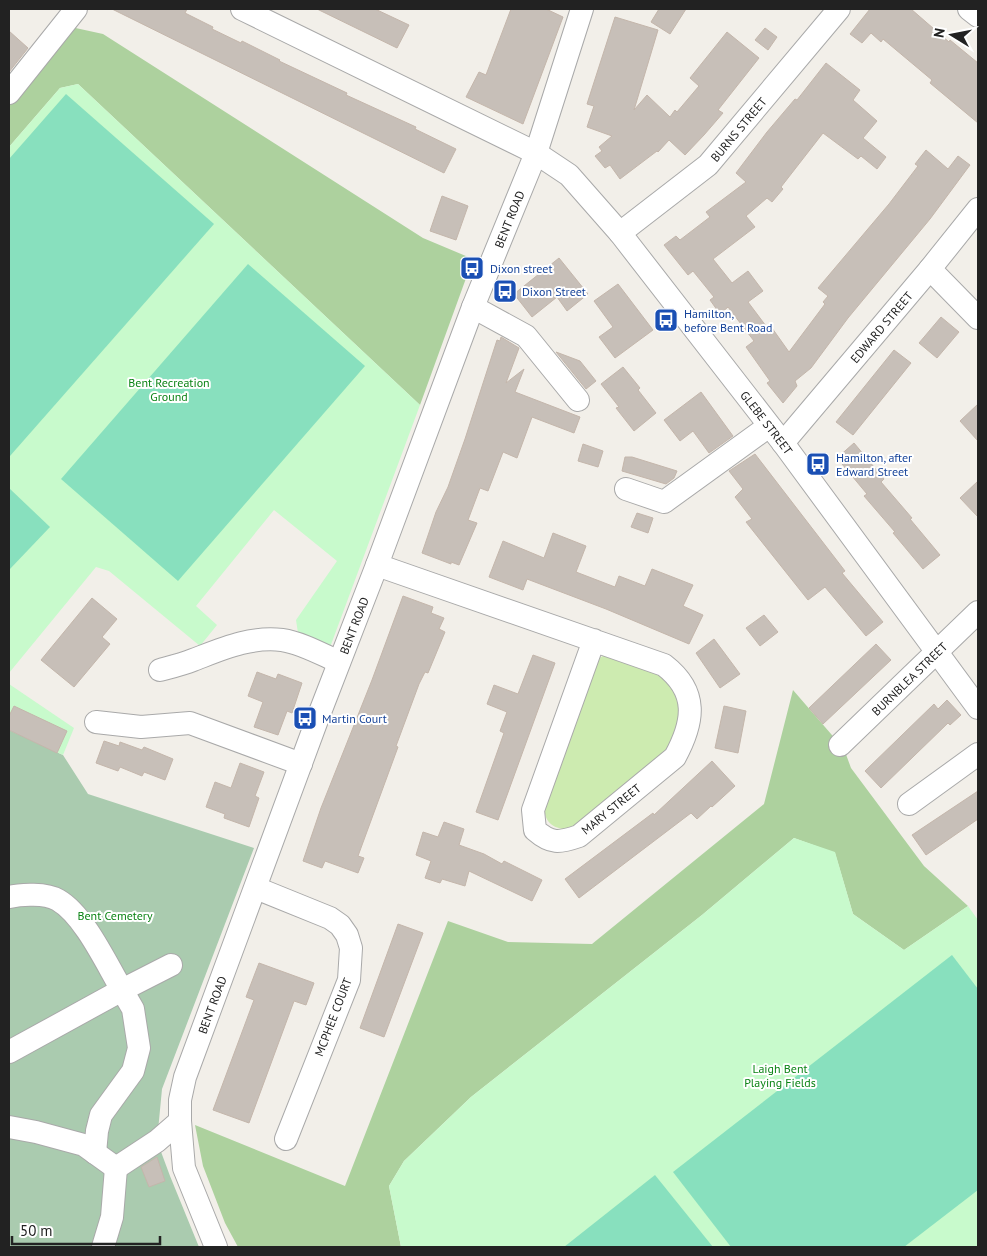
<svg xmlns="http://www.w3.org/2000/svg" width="987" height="1256" font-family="'PT Sans',sans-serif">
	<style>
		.grass { fill: #cdebb0 }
		.forest { fill: #add19e }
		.cemetery { fill: #aacbaf }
		.park { fill: #c8facc }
		.pitch { fill: #88e0be }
		.building { fill: #c7bfb8; stroke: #c4b6ab }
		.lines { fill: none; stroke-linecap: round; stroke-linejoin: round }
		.minor-casing { stroke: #a9a9a9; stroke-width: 24 }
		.minor { stroke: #fff; stroke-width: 22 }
		.labels { text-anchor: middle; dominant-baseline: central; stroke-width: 4; stroke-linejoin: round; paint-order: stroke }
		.street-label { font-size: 12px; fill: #222; stroke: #fff }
		.transit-label { font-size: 12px; fill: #164399; stroke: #fff; text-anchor: start }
		.park-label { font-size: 12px; fill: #0c8416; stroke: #fff }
	</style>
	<rect width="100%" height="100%" fill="#f2efe9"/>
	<path class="grass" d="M605,655L656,670L675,690L682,714L670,748L571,830C554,829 544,824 544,805L599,658Z"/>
	<g class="forest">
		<polygon points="71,27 103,34 423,238 473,259 420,405 78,84 60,88 9,147 9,103"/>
		<polygon points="793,690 844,749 851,768 924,866 968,906 904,950 853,914 835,853 794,838 702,915 471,1097 404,1161 389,1186 401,1247 238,1247 225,1223 203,1166 195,1125 345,1186 448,921 508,942 592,944 764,804"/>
	</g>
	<polygon class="cemetery" points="9,730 63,755 88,794 254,848 162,1089 157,1141 170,1176 199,1247 9,1247"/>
	<g class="park">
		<polygon points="78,84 420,405 329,650 298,633 296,620 337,561 274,510 196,606 217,625 200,646 109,571 96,567 9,673 9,147 60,88"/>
		<polygon points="9,684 74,728 63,755 9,730"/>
		<polygon points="794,838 835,852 853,914 904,950 968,906 978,920 978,1247 401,1247 389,1186 404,1161 471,1097 702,915"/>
	</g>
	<g class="pitch">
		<polygon points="66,94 214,224 10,456 9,455 9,159"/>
		<polygon points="248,264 365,366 178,581 61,479"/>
		<polygon points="9,488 50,527 9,570"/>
		<polygon points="952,955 978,989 978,1190 904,1247 731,1247 673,1172"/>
		<polygon points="655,1175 713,1247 564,1247"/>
	</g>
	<g class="building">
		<polygon points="112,9 187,9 185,13 213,27 212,29 241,43 242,41 280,60 279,61 347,93 346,95 416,127 415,129 456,149 444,173"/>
		<polygon points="317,9 375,9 409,25 397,48"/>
		<polygon points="511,9 546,9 563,17 523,124 466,97 479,72 486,75"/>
		<polygon points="659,9 686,9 670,34 651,22"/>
		<polygon points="870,9 911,9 949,42 950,40 978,63 978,123 930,83 932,80 883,39 881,42 871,33 862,43 850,34"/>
		<polygon points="615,17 658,30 634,110 647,95 670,117 675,110 677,112 699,86 690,78 727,32 759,58 718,110 723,113 704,135 685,155 669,140 658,152 657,151 620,179 610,165 605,168 595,156 602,151 599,147 612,136 587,127 594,106 587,104"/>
		<polygon points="765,28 777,37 768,50 755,40"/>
		<polygon points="9,31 28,48 9,72"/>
		<polygon points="826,63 860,90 853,100 877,121 863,138 886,157 877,169 861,156 858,159 823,133 781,187 783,189 772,202 767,198 746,216 755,227 713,259 732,283 748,271 763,291 748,302 769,330 772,328 789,352 825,304 823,302 828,296 818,288 889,204 918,166 915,164 926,150 948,169 958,156 970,165 930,219 848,318 811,368 795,381 797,386 783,403 767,383 770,381 746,347 754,341 728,307 720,314 710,300 714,297 693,271 688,275 664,245 676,236 680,240 710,217 706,212 746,182 736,173 767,132 795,99 797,100"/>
		<polygon points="442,196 468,206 456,240 430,231"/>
		<polygon points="559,258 588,294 567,311 557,297 532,317 514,294"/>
		<polygon points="618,284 653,330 615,358 599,337 613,327 594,301"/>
		<polygon points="941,317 959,332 937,358 919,343"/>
		<polygon points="501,337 519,348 506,383 524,369 515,392 580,417 574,433 532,417 517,458 503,452 488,491 480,488 468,520 477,523 459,565 451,562 451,564 422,553 436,512 448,487 465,439 497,340 500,341"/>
		<polygon points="894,350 911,363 853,435 836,422"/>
		<polygon points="556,352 580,361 596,381 586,389"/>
		<polygon points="623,367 640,388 638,390 656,413 634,431 616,408 619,407 601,384"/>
		<polygon points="701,392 733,436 709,453 693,431 680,441 664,420"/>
		<polygon points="978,404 978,441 960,421"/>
		<polygon points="854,443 884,479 881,482 912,518 910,519 940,555 923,569 893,533 895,532 864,496 867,494 837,458"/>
		<polygon points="583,444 603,451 598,467 578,461"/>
		<polygon points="755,454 845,571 842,573 883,622 866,636 825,587 808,600 746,522 752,519 735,497 743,489 729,471"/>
		<polygon points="625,457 632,457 677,471 674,478 666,484 622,471"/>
		<polygon points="978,481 978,517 960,498"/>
		<polygon points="637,513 653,518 648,533 631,527"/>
		<polygon points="553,533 586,546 576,572 615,587 619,576 645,586 652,569 693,585 683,606 703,615 689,644 606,609 527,579 523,590 489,577 503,541 544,558"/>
		<polygon points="403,596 433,607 431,613 444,618 439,629 445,632 428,673 425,672 419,684 396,746 398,747 358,856 364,858 358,873 325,861 322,868 303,861 321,808 372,680"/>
		<polygon points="92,598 117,619 102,637 110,644 74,687 41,660"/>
		<polygon points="764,615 778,632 760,646 746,628"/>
		<polygon points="714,639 740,674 720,688 696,653"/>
		<polygon points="876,644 891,660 823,724 809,708"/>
		<polygon points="533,655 555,663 498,820 476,812 504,733 500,731 507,712 487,704 494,685 518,694"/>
		<polygon points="257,672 276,679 278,674 302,683 292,713 287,711 278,735 254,727 263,702 248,696"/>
		<polygon points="947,700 961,715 950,725 948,723 881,788 865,771 934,704 938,709"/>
		<polygon points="14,706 67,731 57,753 9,730 9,716"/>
		<polygon points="724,706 746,711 738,753 715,748"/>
		<polygon points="104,741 119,746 120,742 142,750 144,747 173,759 165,780 144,772 142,776 120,767 118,771 96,763"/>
		<polygon points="712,761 735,786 712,807 711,806 697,819 691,813 579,898 565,879 653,813 654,815"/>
		<polygon points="240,763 264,772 255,796 259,798 249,827 224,818 225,814 206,807 215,782 231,788"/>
		<polygon points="978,791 978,819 926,855 912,835"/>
		<polygon points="444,822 464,829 459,845 484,854 502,864 504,861 542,880 532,901 469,871 465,886 442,879 440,883 425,878 431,861 416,855 423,832 438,837"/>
		<polygon points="398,924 423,933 384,1037 360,1028"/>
		<polygon points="259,963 314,983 306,1005 294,1001 249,1123 213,1110 254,1000 246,997"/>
		<polygon points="157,1157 165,1181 149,1187 141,1167"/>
	</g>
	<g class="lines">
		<g class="minor-casing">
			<g id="minor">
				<path id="s1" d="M242,9L536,153L569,175L620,233L783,443L978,708"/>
				<polyline points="969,9 978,16"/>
				<polyline points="9,93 76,9"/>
				<path id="s2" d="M620,233L708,165L839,9"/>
				<polyline points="930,269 978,318"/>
				<polyline points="473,307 526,336 578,400"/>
				<path id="s3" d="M783,443L930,269L978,209"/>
				<polyline points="626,489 664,502 769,426"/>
				<path d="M377,565L664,665C699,692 694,722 675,757L579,836C559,843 551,844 535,830L533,810L594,640"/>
				<path d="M160,670C171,667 183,664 193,660C222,649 251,636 282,640C302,643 321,654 339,662"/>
				<polyline points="96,722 141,727 190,723 301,764"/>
				<path id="s4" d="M840,745L978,612"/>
				<polyline points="909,804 978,754"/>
				<polyline points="256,888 330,918 340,925 347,935 351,948 349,980 286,1139"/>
				<path d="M9,897C21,894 46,893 58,900C84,915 106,963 122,990L9,1052"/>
				<polyline points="9,1127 36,1132 84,1145 116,1168"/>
				<polyline points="95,1153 97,1131 101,1115 133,1071 139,1048 133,1009 122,990 171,965"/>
				<polyline points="116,1168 157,1141 180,1121"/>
				<polyline points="103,1247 112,1217 116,1168"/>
				<path id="s5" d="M216,1247L184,1168L180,1121V1100L185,1077L317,720L377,565L473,307L536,153L582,9"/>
			</g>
		</g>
		<use href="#minor" class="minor"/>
	</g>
	<defs>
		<g id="bus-square" transform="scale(1.25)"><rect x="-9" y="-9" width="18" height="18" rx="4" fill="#1a4fb4" stroke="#fff"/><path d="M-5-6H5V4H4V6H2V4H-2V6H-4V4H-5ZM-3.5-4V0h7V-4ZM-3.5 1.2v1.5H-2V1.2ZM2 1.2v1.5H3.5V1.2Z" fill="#fff"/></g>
	</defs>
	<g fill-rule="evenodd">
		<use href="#bus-square" x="472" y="268"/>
		<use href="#bus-square" x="505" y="291"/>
		<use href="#bus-square" x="666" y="320"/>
		<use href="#bus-square" x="818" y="464"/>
		<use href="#bus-square" x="305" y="718"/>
	</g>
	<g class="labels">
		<g class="street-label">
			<text stroke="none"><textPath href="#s2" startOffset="158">BURNS STREET</textPath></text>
			<text stroke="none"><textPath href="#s5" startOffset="1094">BENT ROAD</textPath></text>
			<text stroke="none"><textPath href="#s3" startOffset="152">EDWARD STREET</textPath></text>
			<text stroke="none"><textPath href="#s1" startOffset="684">GLEBE STREET</textPath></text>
			<text stroke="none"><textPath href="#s5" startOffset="659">BENT ROAD</textPath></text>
			<text stroke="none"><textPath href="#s4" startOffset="96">BURNBLEA STREET</textPath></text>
			<text transform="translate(611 809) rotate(-39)">MARY STREET</text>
			<text stroke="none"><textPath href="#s5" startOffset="254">BENT ROAD</textPath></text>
			<text transform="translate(333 1017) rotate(-69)">MCPHEE COURT</text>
		</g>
		<g class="transit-label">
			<text x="490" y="268">Dixon street</text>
			<text x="522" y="291">Dixon Street</text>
			<text x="684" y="313">Hamilton,<tspan x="684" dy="14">before Bent Road</tspan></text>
			<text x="836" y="457">Hamilton, after<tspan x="836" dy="14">Edward Street</tspan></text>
			<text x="322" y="718">Martin Court</text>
		</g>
		<g class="park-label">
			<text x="169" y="382">Bent Recreation<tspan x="169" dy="14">Ground</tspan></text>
			<text x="115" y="915">Bent Cemetery</text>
			<text x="780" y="1068">Laigh Bent<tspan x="780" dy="14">Playing Fields</tspan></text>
		</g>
	</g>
	<rect width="987" height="1256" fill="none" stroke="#222222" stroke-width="20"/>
	<g transform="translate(952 35) rotate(280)" stroke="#ffffff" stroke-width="4" paint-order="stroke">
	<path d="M0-4L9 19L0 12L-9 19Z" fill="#222222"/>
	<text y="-8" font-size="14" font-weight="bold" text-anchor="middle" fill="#222222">N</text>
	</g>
	<path d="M12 1236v8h148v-8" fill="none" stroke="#222222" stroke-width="2.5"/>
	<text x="20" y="1236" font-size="15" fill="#222222" stroke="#ffffff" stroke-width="4" paint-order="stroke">50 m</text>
</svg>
